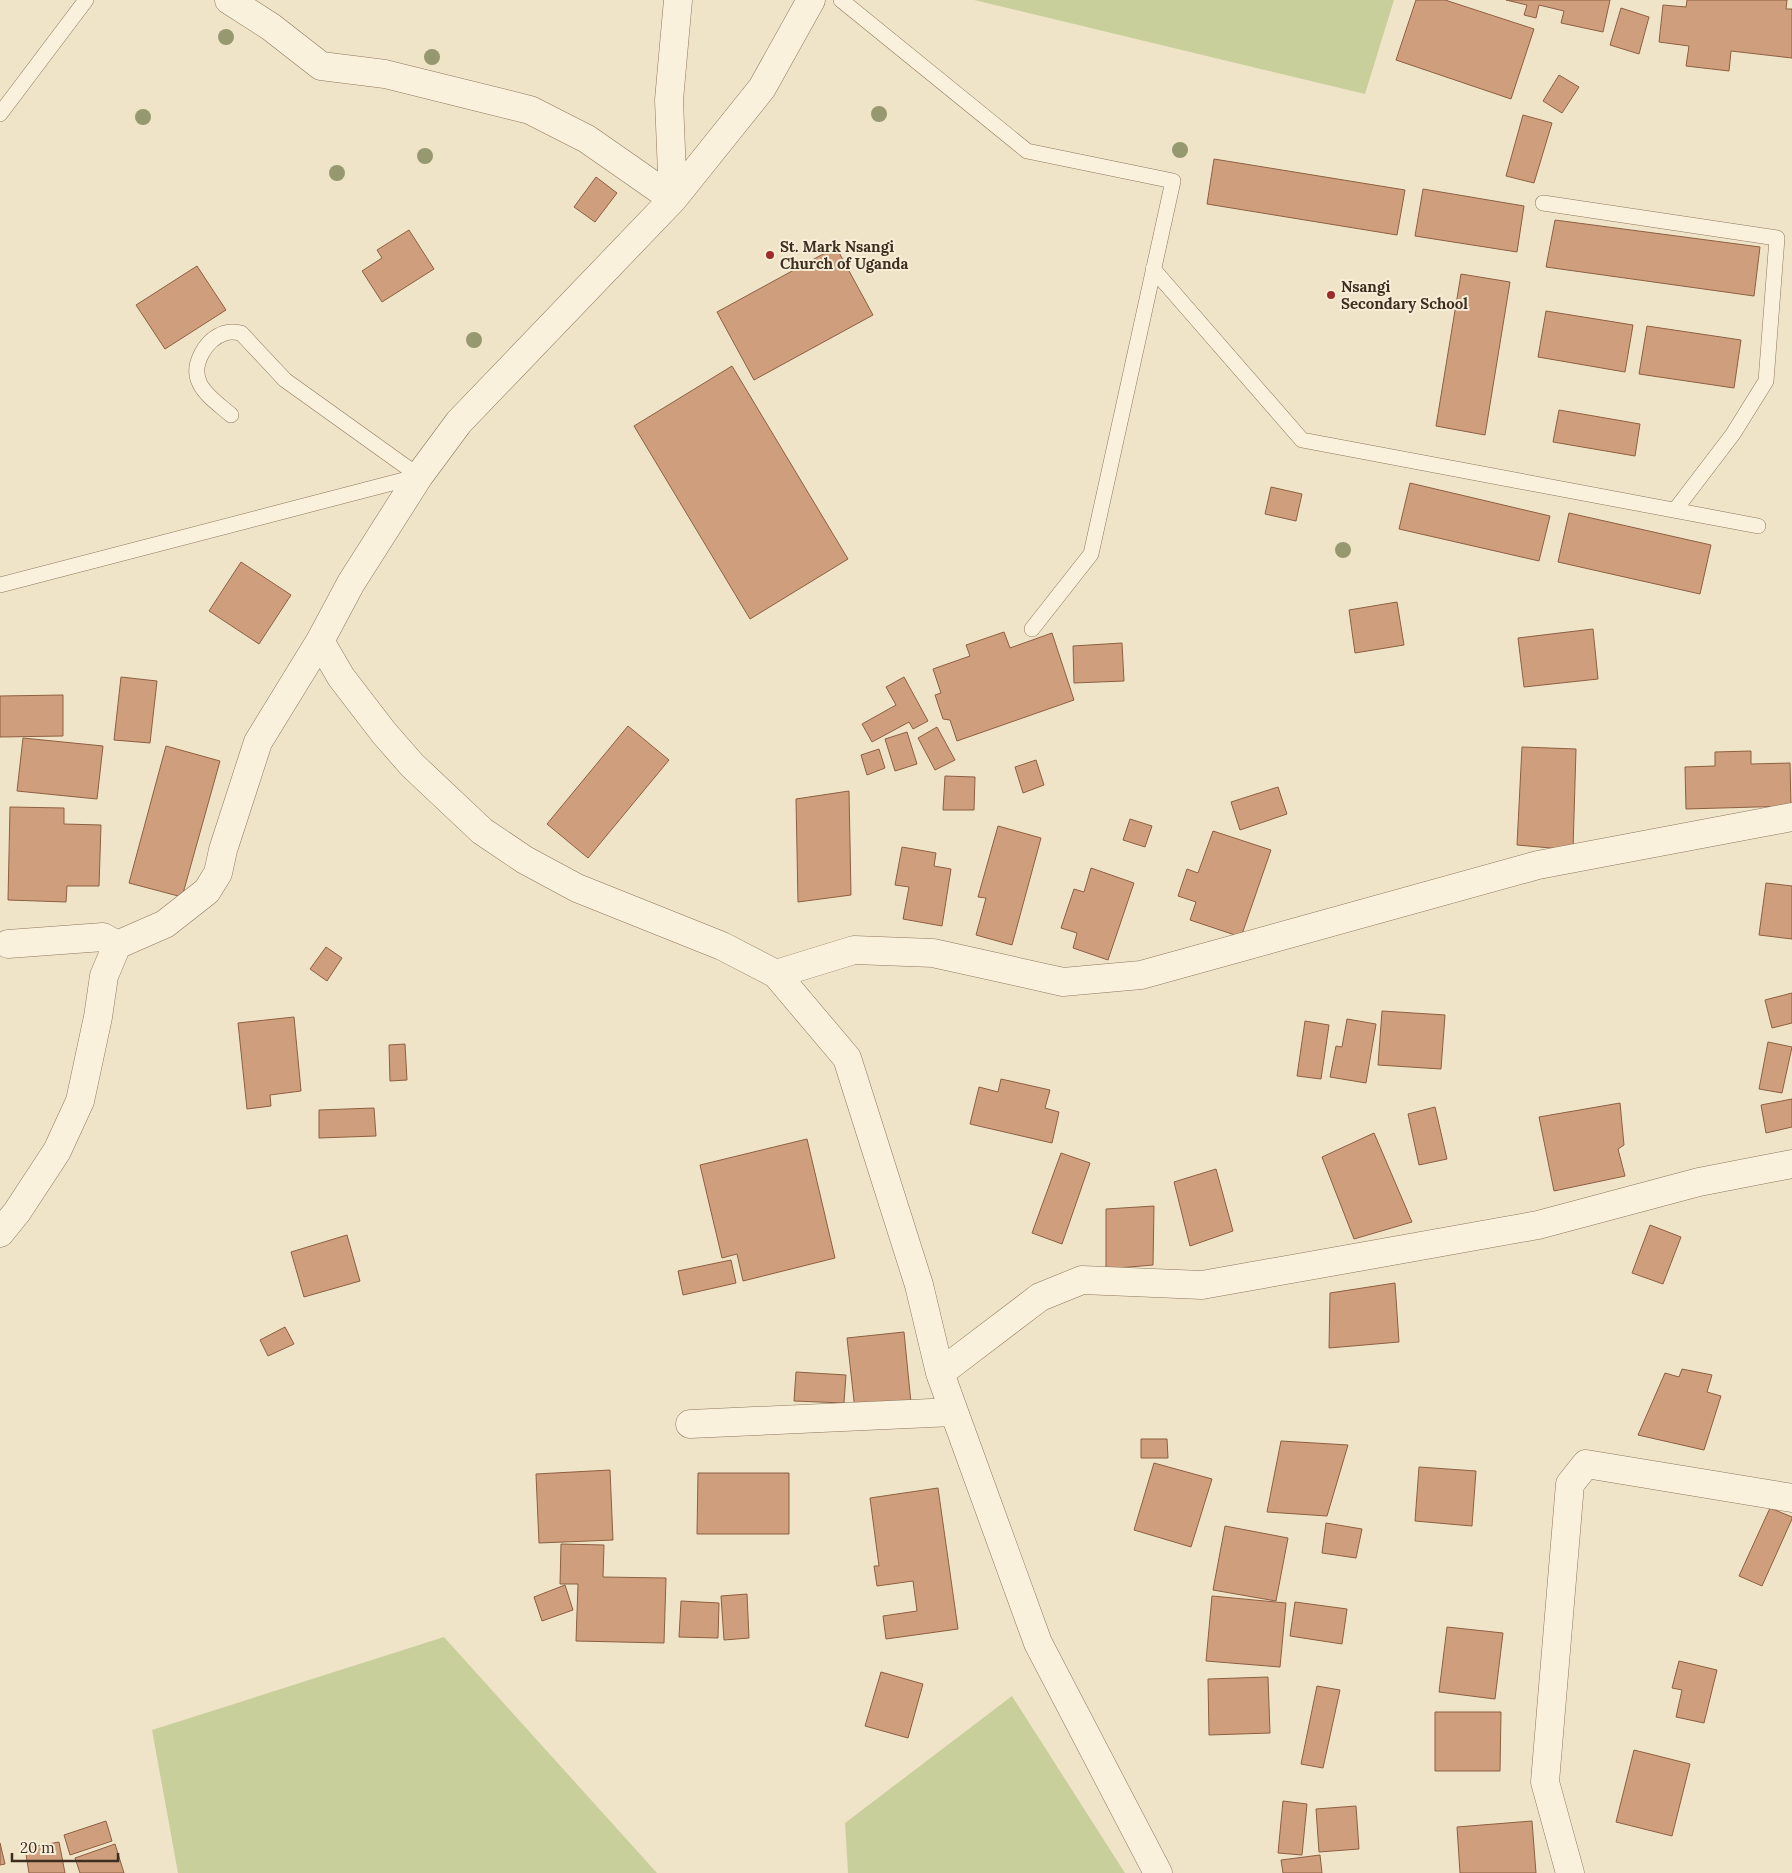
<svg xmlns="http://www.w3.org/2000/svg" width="1792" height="1873" font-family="Lora,serif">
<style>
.green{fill:#c9cf9b}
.building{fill:#cf9f7d;stroke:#8d5f41}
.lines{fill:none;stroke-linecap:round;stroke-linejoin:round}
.lane-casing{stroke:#8d765c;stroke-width:16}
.street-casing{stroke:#8d765c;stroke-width:29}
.lane{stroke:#faf1dc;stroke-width:15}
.street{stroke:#faf1dc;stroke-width:28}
.tree{fill:#96986f}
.poi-dot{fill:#9e2a2b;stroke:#f7eed8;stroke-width:2}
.labels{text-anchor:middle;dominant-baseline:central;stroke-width:4;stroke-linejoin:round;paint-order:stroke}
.poi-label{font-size:15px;font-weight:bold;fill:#3d2e20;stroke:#f7eed8;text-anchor:start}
</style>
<rect width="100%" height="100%" fill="#f0e4c8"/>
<path class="green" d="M974,0H1394L1365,94Z
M444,1637L657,1873H178L152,1730Z
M1012,1696L1125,1873H848L845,1823Z"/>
<path class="building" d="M1416,0H1445L1534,29L1511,99L1396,60Z
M1506,0H1610L1603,32L1561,23L1564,11L1539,5L1536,18L1524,15L1527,5Z
M1687,0H1787L1786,9H1792V58L1731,51L1729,71L1686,66L1689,46L1659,42L1663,5L1686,7Z
M1621,8L1649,17L1639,54L1610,45Z
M1559,75L1579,87L1562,113L1543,101Z
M1523,115L1552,123L1534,183L1506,176Z
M1214,159L1405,190L1397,235L1207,204Z
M596,177L617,193L595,222L574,207Z
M1423,189L1524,206L1517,252L1415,236Z
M1555,220L1760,247L1754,296L1546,267Z
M409,230L434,269L382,302L362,271L382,258L377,250Z
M836,247L873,315L754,380L717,312Z
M197,266L226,310L165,349L136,305Z
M1461,274L1510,282L1485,435L1436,426Z
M1546,311L1633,325L1625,372L1538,357Z
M1647,326L1741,340L1734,388L1639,374Z
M732,366L848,559L750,619L634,426Z
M1559,410L1640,424L1635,456L1553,442Z
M1410,483L1550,516L1539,561L1399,529Z
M1271,487L1302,494L1296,521L1265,514Z
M1569,513L1711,545L1700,594L1558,562Z
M241,562L291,595L259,644L209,611Z
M1397,602L1404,645L1355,653L1349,610Z
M1593,629L1598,679L1524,687L1518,638Z
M1004,632L1010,648L1052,633L1074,700L957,741L950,720L943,719L935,695L941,693L933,669L970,656L966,645Z
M1122,643L1124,681L1074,683L1073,646Z
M121,677L157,681L150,743L114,740Z
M904,677L928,721L913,729L909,722L872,742L862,724L896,705L886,687Z
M63,695V736L0,737V696Z
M628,726L669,760L588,858L547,824Z
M937,727L955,760L935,770L918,738Z
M907,732L917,764L895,771L885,739Z
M23,738L103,746L97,799L17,791Z
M166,746L220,761L182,897L129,883Z
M1522,747L1576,749L1573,850L1517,845Z
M879,749L885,768L867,775L861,755Z
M1751,751V764L1790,763L1791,806L1686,809L1685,767L1715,766V752Z
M1036,760L1044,785L1023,793L1015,767Z
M945,776L975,777L974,810H943Z
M1278,787L1287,814L1240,830L1231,802Z
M849,791L851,895L798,902L796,799Z
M10,807L64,808V824L101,825L99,886H67L66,902L8,900Z
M1130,819L1152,826L1145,847L1123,840Z
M998,826L1041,838L1012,945L976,935L986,898L978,897Z
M1213,831L1271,850L1241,937L1190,920L1196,902L1178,896L1187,869L1198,873Z
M902,847L936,853L934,866L951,869L942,926L903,919L909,887L895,885Z
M1091,868L1134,883L1108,960L1073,948L1077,933L1061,928L1074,889L1084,892Z
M1766,883L1792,886V939L1759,935Z
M326,947L342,958L327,981L310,969Z
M1792,993V1023L1772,1028L1765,1000Z
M1382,1011L1445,1015L1441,1069L1378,1065Z
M294,1017L301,1091L270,1095L271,1106L247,1109L238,1023Z
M1347,1019L1376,1024L1366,1083L1330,1077L1336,1046L1342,1047Z
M1305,1021L1329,1025L1321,1079L1297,1076Z
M1768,1042L1792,1047L1782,1093L1759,1089Z
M405,1044L407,1080L390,1081L389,1045Z
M1001,1079L1050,1090L1045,1108L1059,1112L1052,1143L970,1124L979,1087L998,1092Z
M1792,1099V1127L1766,1133L1761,1105Z
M1620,1103L1624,1145L1618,1149L1625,1176L1554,1191L1539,1117Z
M1435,1107L1447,1159L1419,1165L1408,1114Z
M374,1108L376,1136L319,1138V1110Z
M1374,1133L1412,1222L1354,1239L1322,1157Z
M807,1139L835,1258L743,1281L737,1254L722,1258L700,1165Z
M1061,1153L1090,1163L1062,1244L1032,1233Z
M1216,1169L1233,1231L1190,1246L1174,1182Z
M1154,1206L1153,1265L1106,1269V1209Z
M1650,1225L1681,1237L1663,1284L1632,1273Z
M347,1235L360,1281L304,1297L291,1252Z
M731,1260L736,1283L683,1295L678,1271Z
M1395,1283L1399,1342L1329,1348L1330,1293Z
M285,1327L294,1344L268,1356L260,1340Z
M904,1332L911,1403L855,1410L847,1338Z
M1682,1369L1712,1375L1707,1392L1721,1396L1704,1450L1638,1435L1665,1373L1679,1377Z
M796,1372L846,1375L844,1403L794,1401Z
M1141,1439H1167L1168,1458H1141Z
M1281,1441L1348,1445L1327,1516L1267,1512Z
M1154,1463L1212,1479L1191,1547L1134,1530Z
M1419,1467L1476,1471L1472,1526L1415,1521Z
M610,1470L613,1540L539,1543L536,1474Z
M698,1473H789V1534H697Z
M938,1488L958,1629L886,1639L883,1616L917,1611L913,1581L877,1586L874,1566H879L870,1498Z
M1770,1508L1792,1517V1519L1762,1586L1739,1576Z
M1326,1523L1362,1529L1356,1558L1322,1553Z
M1225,1526L1288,1538L1276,1601L1213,1590Z
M561,1544L604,1545L603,1577L666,1578L664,1643L576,1641L578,1584H560Z
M565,1585L573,1610L542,1621L534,1597Z
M747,1594L749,1638L724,1640L721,1596Z
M1212,1596L1286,1603L1280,1667L1206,1661Z
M681,1601L719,1603L718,1638L679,1637Z
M1295,1602L1347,1609L1342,1644L1290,1636Z
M1447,1627L1503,1633L1495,1699L1439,1692Z
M1679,1661L1717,1670L1704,1723L1676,1717L1682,1690L1672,1688Z
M881,1672L923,1684L908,1738L865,1726Z
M1268,1677L1270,1733L1209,1735L1208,1679Z
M1317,1686L1340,1690L1323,1768L1301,1764Z
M1435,1712H1501L1500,1771H1435Z
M1634,1750L1690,1764L1672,1836L1616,1822Z
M1283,1801L1307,1804L1302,1855L1278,1853Z
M1356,1806L1359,1849L1319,1852L1316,1809Z
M106,1821L112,1841L70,1855L64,1835Z
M1532,1821L1536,1873H1460L1457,1827Z
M59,1842L65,1873H29L25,1848Z
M0,1843L5,1864L0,1865Z
M115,1844L124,1873H80L75,1858Z
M1320,1855L1322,1873H1283L1281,1860Z"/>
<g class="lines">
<g class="lane-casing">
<path id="lane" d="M841,0L1027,151L1173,181L1091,554L1032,629
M0,114L86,0
M1543,203L1777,238L1766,381L1733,434L1675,510
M1153,269L1302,440L1758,526
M231,415C221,406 206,396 200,384C190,365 206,339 225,333C230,331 236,332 241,333L285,380L419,476
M0,585L419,476"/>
</g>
<g class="street-casing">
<path id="street" d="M229,0L271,27L321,66L385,74L530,110L587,139L673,199
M673,199L669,100L678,0
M320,641L341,677L384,733L412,765L482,831L525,860L577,888L722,946L776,974L847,1058L919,1285L940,1373L1038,1643L1158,1873
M8,944L103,937L117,945
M776,974L854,950L933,953L1063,982L1141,975L1538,865L1792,817
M0,1233L17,1212L57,1151L80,1101L98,1017L104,976L117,945L165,924L207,891L218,873L223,850L258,742L320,641L351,583L419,476L459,422L673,199L762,88L811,0
M940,1373L1040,1297L1082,1280L1202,1285L1538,1225L1699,1182L1792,1164
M690,1424L953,1412
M1570,1873L1545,1782L1570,1484L1586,1464L1792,1498"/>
</g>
<use href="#lane" class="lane"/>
<use href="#street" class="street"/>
</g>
<g class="tree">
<circle cx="226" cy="37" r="8"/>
<circle cx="432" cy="57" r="8"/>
<circle cx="879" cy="114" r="8"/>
<circle cx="143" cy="117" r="8"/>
<circle cx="1180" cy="150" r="8"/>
<circle cx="425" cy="156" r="8"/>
<circle cx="337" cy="173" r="8"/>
<circle cx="474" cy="340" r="8"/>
<circle cx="1343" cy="550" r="8"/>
</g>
<g class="poi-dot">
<circle cx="770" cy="255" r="5"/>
<circle cx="1331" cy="295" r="5"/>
</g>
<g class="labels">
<g class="poi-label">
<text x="780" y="246">St. Mark Nsangi<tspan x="780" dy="17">Church of Uganda</tspan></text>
<text x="1341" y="286">Nsangi<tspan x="1341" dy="17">Secondary School</tspan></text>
</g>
</g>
<path d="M12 1853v8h106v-8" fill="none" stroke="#3d2e20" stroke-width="2.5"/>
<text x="20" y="1853" font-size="15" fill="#3d2e20" stroke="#f7eed8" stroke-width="4" paint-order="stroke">20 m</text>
</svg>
